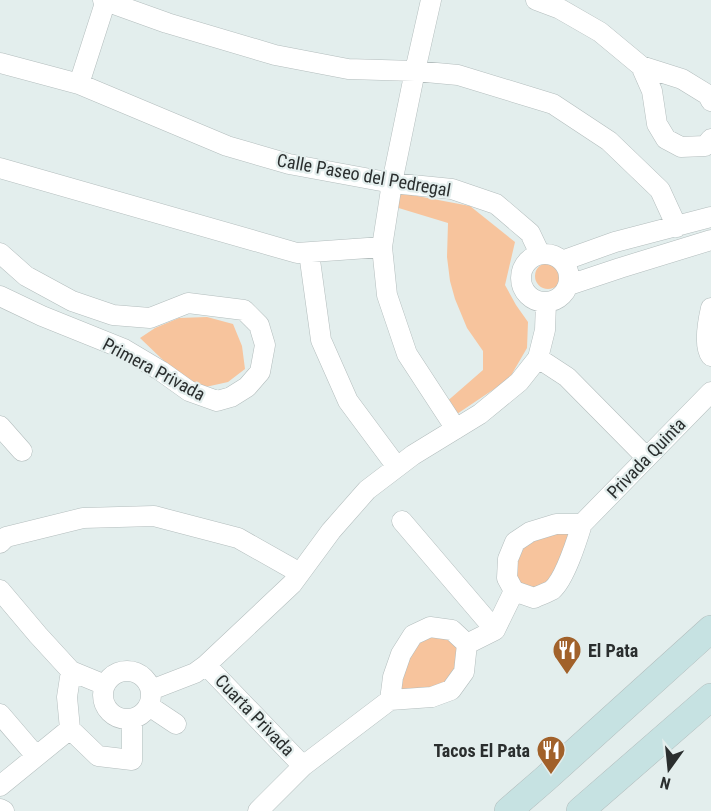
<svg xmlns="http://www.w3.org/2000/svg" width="711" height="811" font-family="'Roboto Condensed',sans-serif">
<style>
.green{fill:#f7c49d}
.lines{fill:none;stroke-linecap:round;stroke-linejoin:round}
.street-casing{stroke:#b3bdbd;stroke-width:21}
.secondary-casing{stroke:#b3bdbd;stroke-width:28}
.street{stroke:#fff;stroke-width:20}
.secondary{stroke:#c6e2e2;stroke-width:27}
.labels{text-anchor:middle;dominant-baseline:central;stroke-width:4.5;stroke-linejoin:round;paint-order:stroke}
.street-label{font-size:18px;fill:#2a2e2e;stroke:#e3eeed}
.poi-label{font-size:18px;font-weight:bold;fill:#2a2e2e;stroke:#e3eeed;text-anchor:start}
</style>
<rect width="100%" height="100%" fill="#e3eeed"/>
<path class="green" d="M396,192L470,206L515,242L505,285L516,305L528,322L527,348L509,379L454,416L444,404L483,370V351L467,328L455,299L450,281L447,257L448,223L392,206Z
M535 276a13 13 0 1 1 26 0a13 13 0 1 1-26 0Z
M207,317L233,324L242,346L245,369L228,382L201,388L164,361L140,338L155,328L179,318Z
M569,531L558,570L546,583L529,589L518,581L513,561L518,546L543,535Z
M432,629L463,647L452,686L392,698L403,656Z"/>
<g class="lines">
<g class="street-casing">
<path id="street" d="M103,0L167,23L275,55L348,69L415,71L458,75L553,104L609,141L660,190L677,227
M431,0L415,71L392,183L382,247L387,295L407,354L456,429
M536,0L560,9L600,32L641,66L682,79L708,95L711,101
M0,63L79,84L227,146L289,164L392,183L452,189L496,204L530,233L540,254
M641,66L652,91L657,124L666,139L681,147L705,146L711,139
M79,84L106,0
M0,168L297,253L382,247
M0,253L26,276L72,301L113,315L150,318L188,303L244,310L259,325L265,345L260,372L247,387L231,397L217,401L189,391L161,371L124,349L42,316L0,296
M309,253L321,340L348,401L397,467
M521 278a24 24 0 1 1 48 0a24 24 0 1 1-48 0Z
M562,261L615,242L711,217
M569,285L620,268L711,240
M711,308C708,321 703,346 711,356
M538,358L567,377L646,457
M0,426L22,451
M402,521L495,630
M582,524H556L530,532L515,542L508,559L507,578L514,591L534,598C540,595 547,593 552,590C565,579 577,540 582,524L711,392
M0,543L6,537L83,518L154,516L238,538L300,573
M0,590L38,635L71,671L105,685
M430,627L452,630L467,644L464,672L451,690L432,697L390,700L393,677L401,654L413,635Z
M467,644L495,630L514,591
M206,665L303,766
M103 695a24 24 0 1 1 48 0a24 24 0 1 1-48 0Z
M71,671L67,697L70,729L98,756L132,760V719
M151,690L195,673L206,665L292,584L331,531L367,490L413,455L480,414L519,382L538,358L545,330L546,303
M149,706L176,724
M0,714L36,756
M0,786L70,729
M0,809L4,811
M258,811L303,766L390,700"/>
</g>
<g class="secondary-casing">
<path id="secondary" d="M508,811L545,779L711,629
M580,811L711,697"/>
</g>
<use href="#street" class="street"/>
<use href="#secondary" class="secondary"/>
</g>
<defs>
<g id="restaurant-pin" transform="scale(1.5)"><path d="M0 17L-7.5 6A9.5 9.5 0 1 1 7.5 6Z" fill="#a1612a" stroke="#e3eeed"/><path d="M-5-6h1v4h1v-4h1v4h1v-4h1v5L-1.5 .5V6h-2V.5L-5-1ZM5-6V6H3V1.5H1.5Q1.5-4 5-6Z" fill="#fff"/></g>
</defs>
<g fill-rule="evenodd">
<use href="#restaurant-pin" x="567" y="650"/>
<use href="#restaurant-pin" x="551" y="750"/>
</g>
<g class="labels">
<g class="street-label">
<text transform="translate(364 175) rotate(10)">Calle Paseo del Pedregal</text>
<text transform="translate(154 369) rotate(28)">Primera Privada</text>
<text transform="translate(646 458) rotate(-46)">Privada Quinta</text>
<text transform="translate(255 715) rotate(46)">Cuarta Privada</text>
</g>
<g class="poi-label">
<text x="588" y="650">El Pata</text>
<text x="530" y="750" text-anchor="end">Tacos El Pata</text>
</g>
</g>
<g transform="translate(669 769) rotate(195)" stroke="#e3eeed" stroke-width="4.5" paint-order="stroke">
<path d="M0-4.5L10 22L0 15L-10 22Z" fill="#2a2e2e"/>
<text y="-9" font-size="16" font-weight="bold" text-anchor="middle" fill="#2a2e2e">N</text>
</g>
</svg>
